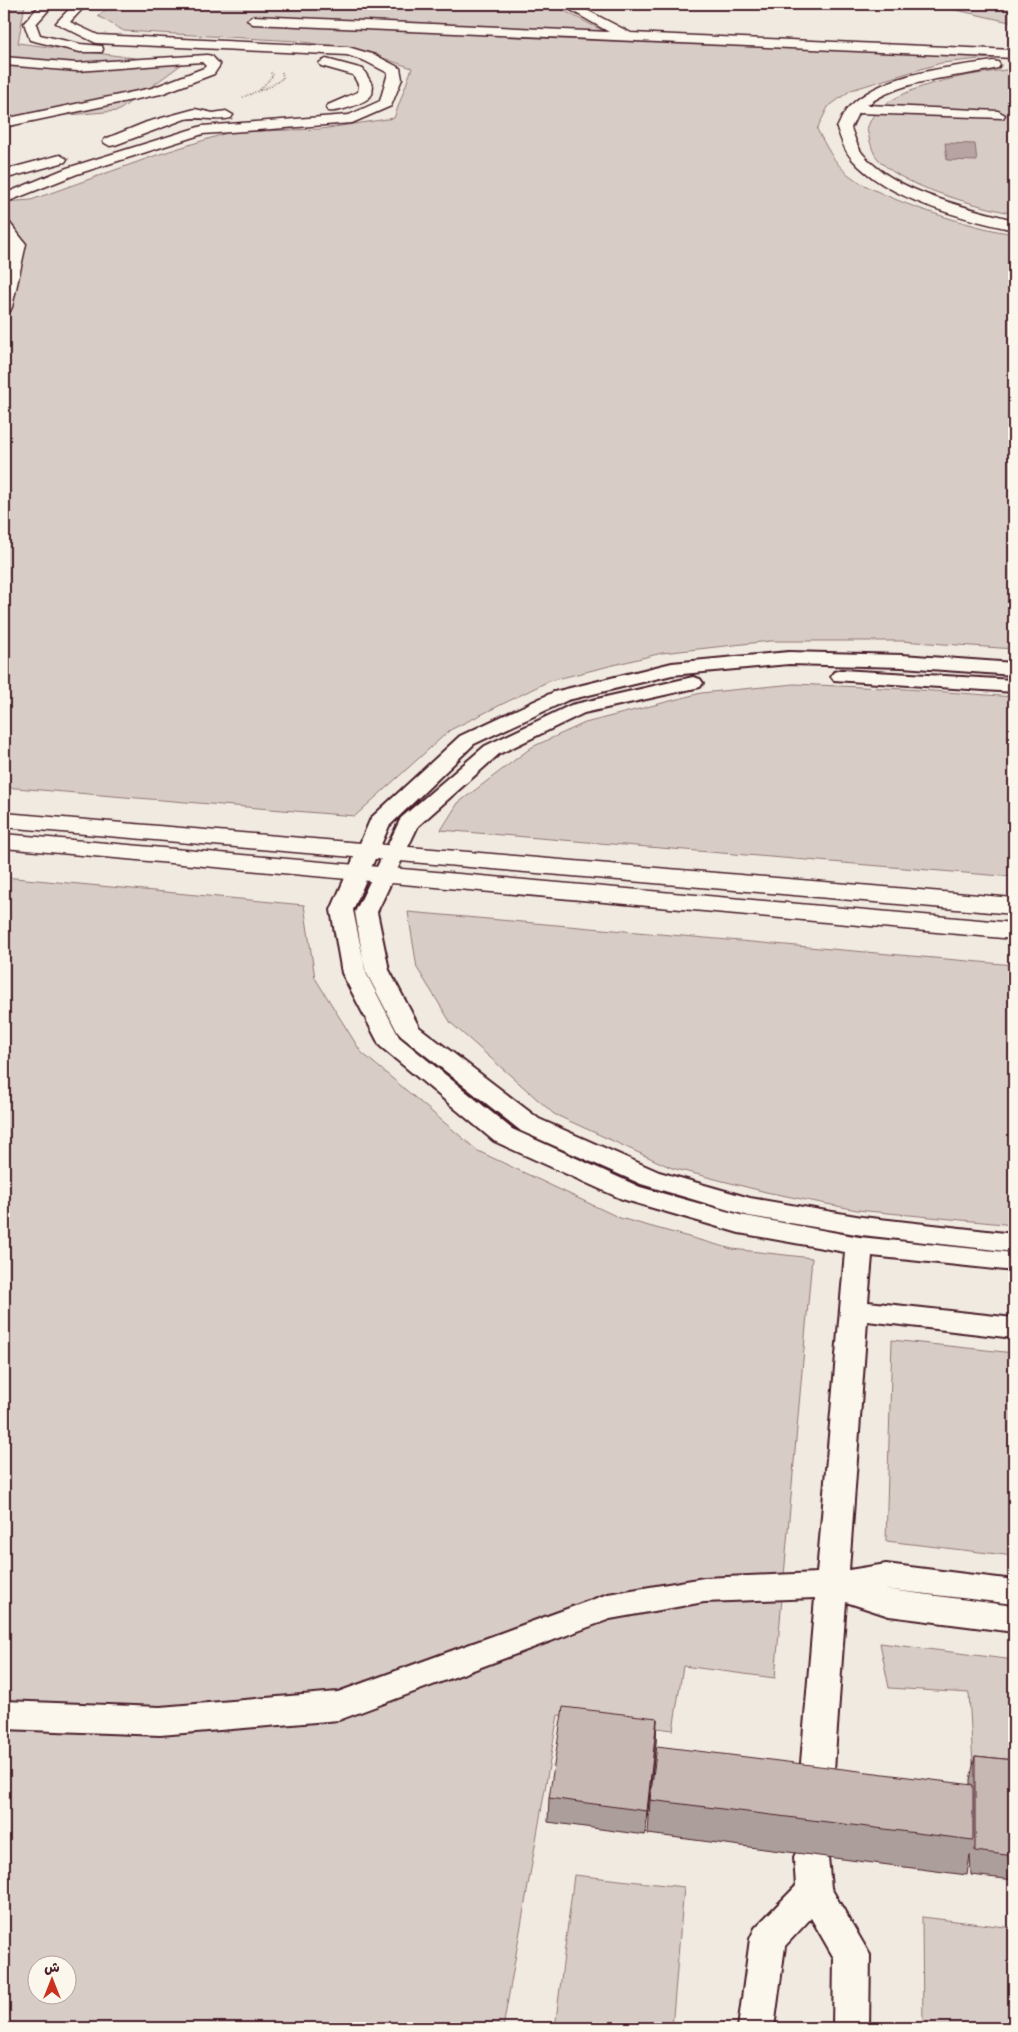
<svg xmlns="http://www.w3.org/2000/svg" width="1018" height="2032" font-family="Delius,'Playpen Sans Arabic',sans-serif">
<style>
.green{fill:#d8ccc6;stroke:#917678;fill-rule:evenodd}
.water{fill:#b8a4a2;stroke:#8c6f72}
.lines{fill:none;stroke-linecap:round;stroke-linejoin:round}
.lane-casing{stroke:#4a1f2b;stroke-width:4}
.street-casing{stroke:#4a1f2b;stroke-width:3}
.path{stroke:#4a1f2b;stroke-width:2;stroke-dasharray:0.5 2;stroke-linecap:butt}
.lane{fill:#fbf7ec;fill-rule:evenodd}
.street{fill:#fbf7ec;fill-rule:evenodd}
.wall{fill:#ac9e9a;stroke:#4a1f2b}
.shaded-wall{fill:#8c817d;stroke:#4a1f2b}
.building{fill:#c8b8b3;stroke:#4a1f2b}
</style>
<rect width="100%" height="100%" fill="#f0eae0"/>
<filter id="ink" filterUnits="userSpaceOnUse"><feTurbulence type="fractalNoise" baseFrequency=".02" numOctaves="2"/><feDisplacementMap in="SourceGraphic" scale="10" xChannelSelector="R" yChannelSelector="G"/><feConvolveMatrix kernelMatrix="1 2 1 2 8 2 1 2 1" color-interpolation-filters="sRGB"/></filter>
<g filter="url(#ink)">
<path class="green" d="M4,4H25L18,43L182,64L118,111L4,120Z
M113,4H551L619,39L1010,56L941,63L851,90L828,107L817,129C826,146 834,163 849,175C879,199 976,229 1014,234V649L902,641H770L662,653L549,681L450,730L355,816L4,787V202L31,200L157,155L230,132L321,129L394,118L412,68L359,50L296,41L124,31L98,16Z
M930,4H1014V23Z
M1014,69V214C979,206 895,186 875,155C871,148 869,137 867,129C869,124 872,116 876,112C908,82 972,74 1014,69Z
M794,684L906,689L1014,697V877L441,830L458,803L532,747L585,723L701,693Z
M4,877L304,905L315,978L361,1052L478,1151L620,1218L732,1249L812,1258L775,1678L683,1666L673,1730L558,1715L503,2028H4ZM38,1964H68V1994H38Z
M408,912L1014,965V1225L857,1210L766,1192L672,1168L554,1114L451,1023L417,968Z
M892,1340L1014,1353V1556L886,1541Z
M880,1643L1014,1660V1768L973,1765L969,1693L889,1688Z
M574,1875L684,1887L672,2028H555Z
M922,1917L1014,1928V2028H923Z"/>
<path class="water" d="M945,143L975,144L977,161L947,160Z"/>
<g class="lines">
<g class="lane-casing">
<path id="lane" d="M789,652L902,655L1014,663V675L902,667L789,664L672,675L568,700L474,744L389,826L353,910L366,973L399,1037L512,1129L640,1187L740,1215L859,1237L1014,1253V1271L872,1256L868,1302L1014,1318V1338L867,1321L849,1570L886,1564L1014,1580V1604L883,1589L1014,1606V1632L889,1616L846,1602L832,1798L827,1808L815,1813L803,1808L798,1798L815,1598L704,1602L610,1619L339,1720L160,1735L4,1729V1701L160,1707L338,1692L608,1594L704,1578L817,1573L845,1252L739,1233L622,1199L494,1141L380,1046L342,973L331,910L371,818L460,736L554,692L672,663Z
M841,670L1014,680V692L834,680L831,676L834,672Z
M693,677L700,679L703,683L700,687L584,713L499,754L418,826L377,912L389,970L419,1027L539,1119L659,1172L750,1198L862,1217L1014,1234V1252L862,1235L749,1216L641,1184L521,1131L401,1036L397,1031L365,970L355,912L401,818L485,746L571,705Z
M811,1842L823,1846L828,1857L831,1888L870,1955L869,2028H833L834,1958L811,1918L785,1946L774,2028H738L750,1939L755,1928L796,1886L794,1857L799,1846Z"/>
</g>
<g class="street-casing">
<path id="street" d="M41,4H54L36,24L40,35L80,44L102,46L103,49L102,52H80L30,40L24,23Z
M74,4H87L70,22L98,35L348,47L375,55L400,68L402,79L391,106L352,123L203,134L77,174L4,203V194L67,168L202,126L349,115L380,101L388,73L365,61L347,55L96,43L56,23Z
M560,4H575L631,33L1014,50V58L253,24L247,20L253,16L609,32Z
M207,55L212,56L220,65L214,74L161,94L4,127V119L152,88L204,68L206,66L202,62L77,71L4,65V57L77,63Z
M326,59L363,69L373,86C372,89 373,92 372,94C368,103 336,113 328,111L326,108L328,105L358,92L359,86L353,75L321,66L319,63Z
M993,61L998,62L1000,65L998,68C953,79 906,77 867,105L998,111L1005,115L1003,118L858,113L851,128C854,136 857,146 862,153C893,192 968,208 1014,220V230C964,219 886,199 852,159C844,150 841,139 837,128C841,120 844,111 851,105C887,72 947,68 993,61Z
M195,109L213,113L226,111L233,115L231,118C215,122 201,116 185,119L115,145L110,146L103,142L105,139L147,122Z
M60,155L67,159L65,162L4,179V170Z
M4,220L9,222L26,244L12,307L10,311L4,312V272L10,244L4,235Z
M4,813L1014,898V914L4,827Z
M4,834L1014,923V939L4,848Z"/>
</g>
<path class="path" d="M260,90L273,75L270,72
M243,97L271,86L283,78L282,72"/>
<use href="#lane" class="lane"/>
<use href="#street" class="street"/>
</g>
<path class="wall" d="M657,1718L656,1742L645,1835L548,1822L549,1798Z
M975,1756L1014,1760V1880L971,1875L970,1855L967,1875L648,1834L650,1800L970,1785V1780Z"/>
<path class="shaded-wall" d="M657,1718L656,1742L645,1835L647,1811Z"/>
<path class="building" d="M563,1707L657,1718L647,1811L549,1798Z
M657,1746L973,1785V1840L650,1800Z
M975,1756L1014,1760V1856L975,1851Z"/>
</g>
<rect width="1018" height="2032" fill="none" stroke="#fbf7ec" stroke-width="20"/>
<rect x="10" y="10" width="998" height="2012" fill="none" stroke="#4a1f2b" stroke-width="2" filter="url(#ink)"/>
<g transform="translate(52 1980)"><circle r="24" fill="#fbf7ec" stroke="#b4a19f"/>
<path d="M0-4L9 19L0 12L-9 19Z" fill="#c8321e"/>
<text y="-8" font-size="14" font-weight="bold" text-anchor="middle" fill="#4a1f2b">ش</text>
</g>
</svg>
